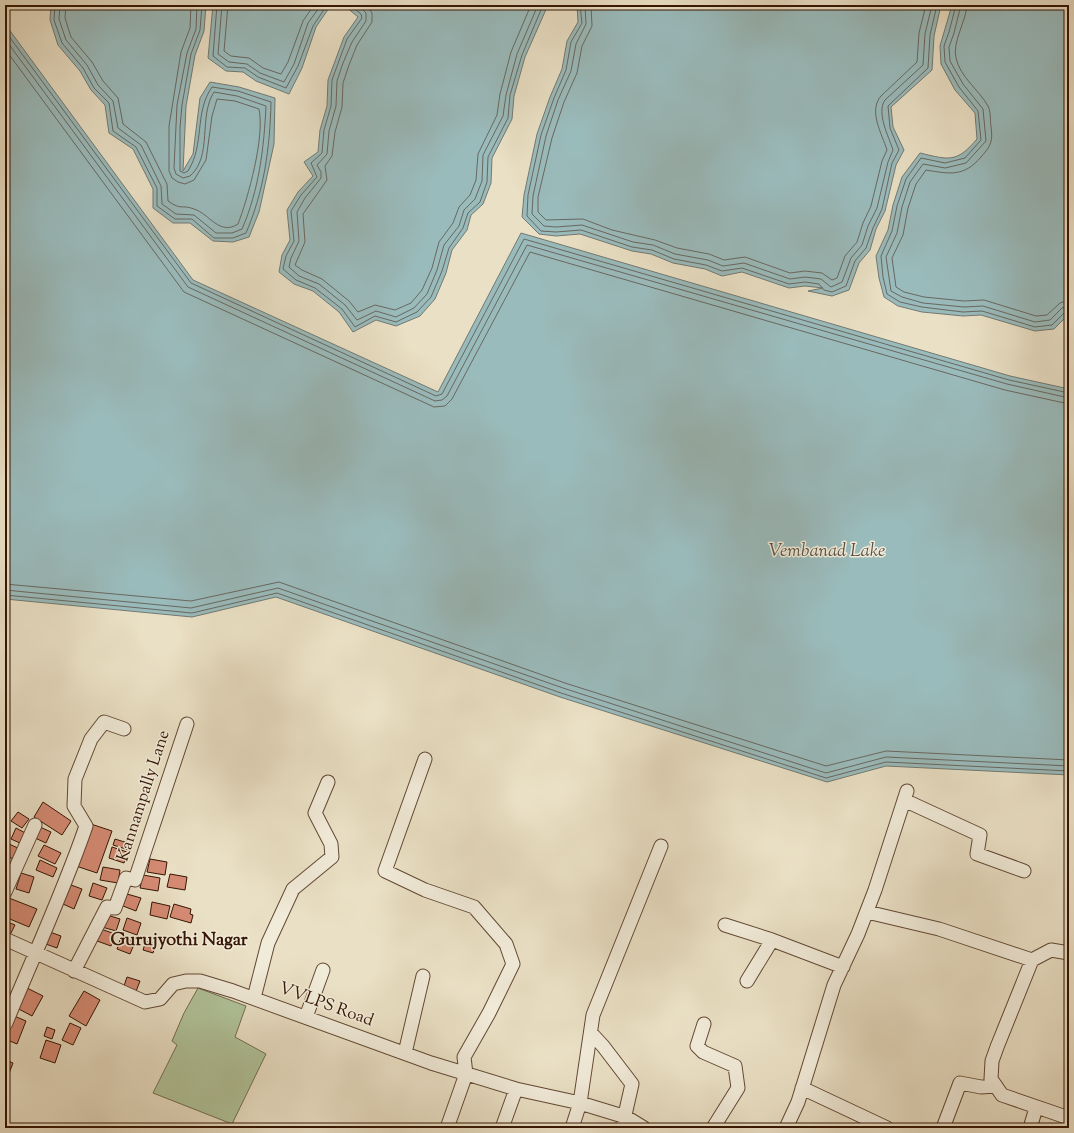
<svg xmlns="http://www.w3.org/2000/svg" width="1074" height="1133" font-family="'Sorts Mill Goudy',serif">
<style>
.green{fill:#b1c39a;stroke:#736c4e}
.water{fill:#9abbbc;stroke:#727972}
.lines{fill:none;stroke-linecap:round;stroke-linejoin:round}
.shore{stroke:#686860;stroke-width:1}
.building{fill:#d68b74;stroke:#351503}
.minor-casing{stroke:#624834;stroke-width:15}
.minor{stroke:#f1ebd9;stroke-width:13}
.labels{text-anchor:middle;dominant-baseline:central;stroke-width:3;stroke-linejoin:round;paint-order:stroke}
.street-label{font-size:17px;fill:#351503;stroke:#f1ebd9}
.water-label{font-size:18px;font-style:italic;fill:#584f44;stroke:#f1ebd9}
.neighbourhood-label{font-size:18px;font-weight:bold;fill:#351503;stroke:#f1ebd9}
</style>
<rect width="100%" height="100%" fill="#eae0c5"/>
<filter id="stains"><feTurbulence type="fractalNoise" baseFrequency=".005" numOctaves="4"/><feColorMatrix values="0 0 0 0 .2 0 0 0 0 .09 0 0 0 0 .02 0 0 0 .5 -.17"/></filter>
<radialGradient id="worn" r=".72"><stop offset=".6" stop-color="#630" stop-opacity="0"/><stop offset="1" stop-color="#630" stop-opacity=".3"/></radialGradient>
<path class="green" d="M198,988L246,1006L235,1037L266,1054L232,1124L153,1093L177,1045L172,1041L184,1013Z"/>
<path class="water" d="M51,5H206L204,31L195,55L186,106L183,171L193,154L200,98L210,82L239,87L275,98L274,144L259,212L249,237L233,242L213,241L190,223H173L153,208V189L133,149L109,133L105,105L91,90L80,71L58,45L50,20Z
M213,5H331L316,27L302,68L289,94L256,81L243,72L226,71L208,58Z
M346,5H548L525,57L514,96L512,119L492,158L491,183L483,204L471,215L467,230L452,250L446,273L435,299L420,316L396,326L376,320L353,332L339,312L313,291L294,284L279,272L282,255L290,240L287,210L298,192L313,176L304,162L318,152L320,130L327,106L328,80L344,37L358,17L345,6Z
M577,5H941L934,36L932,70L891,107L893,127L904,150L896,165L885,211L876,229L870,250L859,263L849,290L832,296L808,291L823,288L805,286L789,288L742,272L722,276L705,269L673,263L651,254L632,251L580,234L556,236L539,234L522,217L524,195L537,134L550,97L562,69L567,41L578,22Z
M952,5H1069V314L1054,329L1035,331L981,315L963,316L922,312L898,306L884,297L879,278L876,256L888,230L893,205L902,177L920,153C949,160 957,163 977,139L975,113L955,90L941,64L940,46Z
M5,24L193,280L438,392L521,233L1010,376L1069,389V775L886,766L827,782L560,697L276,597L192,617L5,599Z"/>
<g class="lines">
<path class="shore" d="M55,5L54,20L62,43L83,68L94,88L109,103L113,131L136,147L157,188V206L175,219H192L214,238H233L246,233C264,191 270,148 271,102L238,91L212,87C194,113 205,144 188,171L184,173L180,171V127L182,105L191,54L200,30L202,5
M60,5L59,19L66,40L87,65L98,85L113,101L118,128L141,145L161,186L162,204L176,214L194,215L216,233H232L242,229C259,190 264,148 266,106L237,96L214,92C198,117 213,156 190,176L183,178L176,174L174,168L177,105L187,53L196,29L197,5
M66,5L65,18L71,37L92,62L103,81L118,98L123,124L146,142L167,184L168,201C182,211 181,204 194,209C210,214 219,236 238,224C248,198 265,137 259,109L235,101L217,99L212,116L206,160L194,180L185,184L178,182L172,178L169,171V126L181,52L190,28L191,5
M217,5L213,56L227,67L245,68L258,77L286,88L298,66L313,26L327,5
M222,5L218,54L229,62L247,64L260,73L284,82L294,64L308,23L321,5
M228,5L224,51L231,56L249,58L263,68L281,74L288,62L303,21L314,5
M350,5L361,14L362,18L347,39L332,80L331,106L324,130L322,153L311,163L317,177L301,195L291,211L294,241L286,256L283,269L296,280L315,288L342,309L355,327L375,316L396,322L417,312L431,297L442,271L449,248L463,228L468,213L480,202L487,182L488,157L508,118L510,95L522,55L543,5
M358,5L366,13V21L352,42L343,63L337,81L336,106L329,131L327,154L317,165L321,172V178L305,198L297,212L299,241L291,258L289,267L299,276L319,284L345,305L357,320L376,311L396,317L414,308L427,294L437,270L444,245L459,226L464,210L475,199L482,181L483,155L503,116L506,95L517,54L538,5
M367,5L372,13V22L357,45L349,65L343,83L342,107L335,132L332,156L325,166L327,180L303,214L305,242L295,265L302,270L322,279L349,301L358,312L375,305L395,310L411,303L422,290L432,268L439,242L453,223L459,207L470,195L476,180L478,154L497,115L500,94L511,52L531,5
M580,5L582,23L571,42L566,70L554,98L541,135L528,195L527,216L541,231L556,232L581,230L632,247L652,250L674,259L706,265L722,271L742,268L789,284L805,282L819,284L824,290L832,292L846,286L855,261L866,248L873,228L882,209L892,163L899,150L890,128L888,106L928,68L930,35L937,5
M585,5L586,24L576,44L571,71L558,100L546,136L533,196L532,214L544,226L556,227L582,225L633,242L653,245L675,254L708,260L723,266L744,263L790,279L805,277L821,279L831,287L842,282L851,258L862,245L868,226L877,208L888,162L893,150C889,137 876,113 885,100L923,65L925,34L932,5
M591,5L592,26L582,46L577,73L564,102L552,138L538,197V212L546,220L583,219L612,230L655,240L677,248L709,254L724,260L745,257L790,273L805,271L822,273L832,280L837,278L845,256L857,242L863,223L871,206L882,161L887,150C882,134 868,111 881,96L917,62L919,33L926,5
M956,5L949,32L944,46L945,62L959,87L978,111L981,140L965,158L945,163L921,158L906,179L897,206L892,231L881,256L883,277L887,294L900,302L922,307L963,312L982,311L1035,327L1052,325L1065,312L1069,311
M961,5L954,33L949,47L950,61L963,84L983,109L986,141L966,163L945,168L923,164L910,182L902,207L897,233L886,257L891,291L902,297L923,303L964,307L983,306L1035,322L1050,320L1062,308L1069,306
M967,5C966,22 952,42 956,58C960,77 979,90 988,106C991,112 990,120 991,127C993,141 991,146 981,157C964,177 950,174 926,170L916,184L908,208L903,235L892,258L896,287L904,292L924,297L964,301L984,300L1036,316L1047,315L1060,303L1069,300
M5,31L191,283L436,396L442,394L524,239L1009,380L1069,393
M5,39L188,287L435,401L442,400L447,396L527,245L1007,384L1069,398
M5,49L184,292L434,407L445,406L452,399L530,252L1005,390L1069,404
M5,584L191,601L279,582L565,683L826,766L886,751L1069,760
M5,590L191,608L278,588L563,688L826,773L886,757L1069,766
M5,595L192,613L277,593L561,693L826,778L886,762L1069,771"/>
</g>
<path class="building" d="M43,802L71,821L62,835L34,817Z
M18,812L29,819L22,828L11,821Z
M91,824L112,831L97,873L76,866Z
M40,827L51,832L46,843L35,838Z
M16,828L27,834L22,844L11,839Z
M115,839L131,844L129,850L113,845Z
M9,844L20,849L15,860L5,855Z
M44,845L61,853L55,864L38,856Z
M112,847L127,852L124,863L109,858Z
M150,859L167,862L165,875L147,872Z
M40,860L57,868L53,877L36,870Z
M103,867L120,870L118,883L100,880Z
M21,873L34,877L29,893L16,889Z
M170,874L187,877L185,890L167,887Z
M143,875L160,878L158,891L140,888Z
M93,883L107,888L102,900L89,896Z
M71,885L82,889L74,909L63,904Z
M127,894L141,898L136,911L123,906Z
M9,898L37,909L29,927L5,917V908Z
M152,902L170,906L167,919L150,915Z
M174,904L191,909L190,914L193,915L191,923L170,917Z
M107,915L120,919L116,931L102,927Z
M127,918L141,923L137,935L123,930Z
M5,921L15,925L10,935L5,933Z
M101,929L115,934L111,946L97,941Z
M47,931L61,936L57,948L43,943Z
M121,937L135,942L130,954L117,949Z
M146,941L156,944L153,953L143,950Z
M127,977L140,981L135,994L123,989Z
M25,987L43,996L32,1016L15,1007Z
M84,991L100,1000L86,1026L69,1016Z
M12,1015L26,1021L17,1044L5,1039V1032Z
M70,1023L81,1028L73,1045L62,1040Z
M47,1027L55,1030L52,1039L44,1036Z
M46,1040L61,1045L55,1063L40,1058Z
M5,1060L13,1063L5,1084Z"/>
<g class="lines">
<g class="minor-casing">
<path id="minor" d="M425,759L385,871L425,890L474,907L506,944L513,964L489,1013L464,1057L466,1074L447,1128
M904,800L980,835L977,854L1024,871
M5,892L35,825
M867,912L939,929L1032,960
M725,925L772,940L843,967
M5,939L145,1002L160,999L173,984L186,981H200L233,991L431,1063L516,1089L580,1103L626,1117L644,1128
M1069,953L1051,950L1032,960L997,1047L992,1061L991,1079L1002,1095L1069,1118
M74,971L107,907L115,908L126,878L135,880L187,724
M747,981L772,940
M254,998L268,943L293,889L332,857L331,844L315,813L328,782
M306,1017L323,970
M6,1023C33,957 63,893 86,826L74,806L75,779L91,739L104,722L124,729
M704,1024L697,1046L703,1052L735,1066L738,1088L713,1128
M591,1033L603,1046L632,1084L622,1128
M405,1053L423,976
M802,1088L887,1128
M502,1128L516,1089
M572,1128L580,1103L593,1015L661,846
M786,1128L798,1102L834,985L858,934L875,890L907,791
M943,1128L960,1083L981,1087L996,1086
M1030,1128L1036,1108"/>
</g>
<use href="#minor" class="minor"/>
</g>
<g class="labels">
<g class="street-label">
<text transform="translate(144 796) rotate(-72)">Kannampally Lane</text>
<text transform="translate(326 1005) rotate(20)">VVLPS Road</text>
</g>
<g class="water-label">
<text x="827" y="552">Vembanad Lake</text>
</g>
<g class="neighbourhood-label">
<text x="179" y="941">Gurujyothi Nagar</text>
</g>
</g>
<rect width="1074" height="1133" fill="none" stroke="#eae0c5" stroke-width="20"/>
<rect x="6" y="6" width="1062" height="1121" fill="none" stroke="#351503" stroke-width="2"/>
<rect x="10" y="10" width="1054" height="1113" fill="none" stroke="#351503"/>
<rect width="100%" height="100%" filter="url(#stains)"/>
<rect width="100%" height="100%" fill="url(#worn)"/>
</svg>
